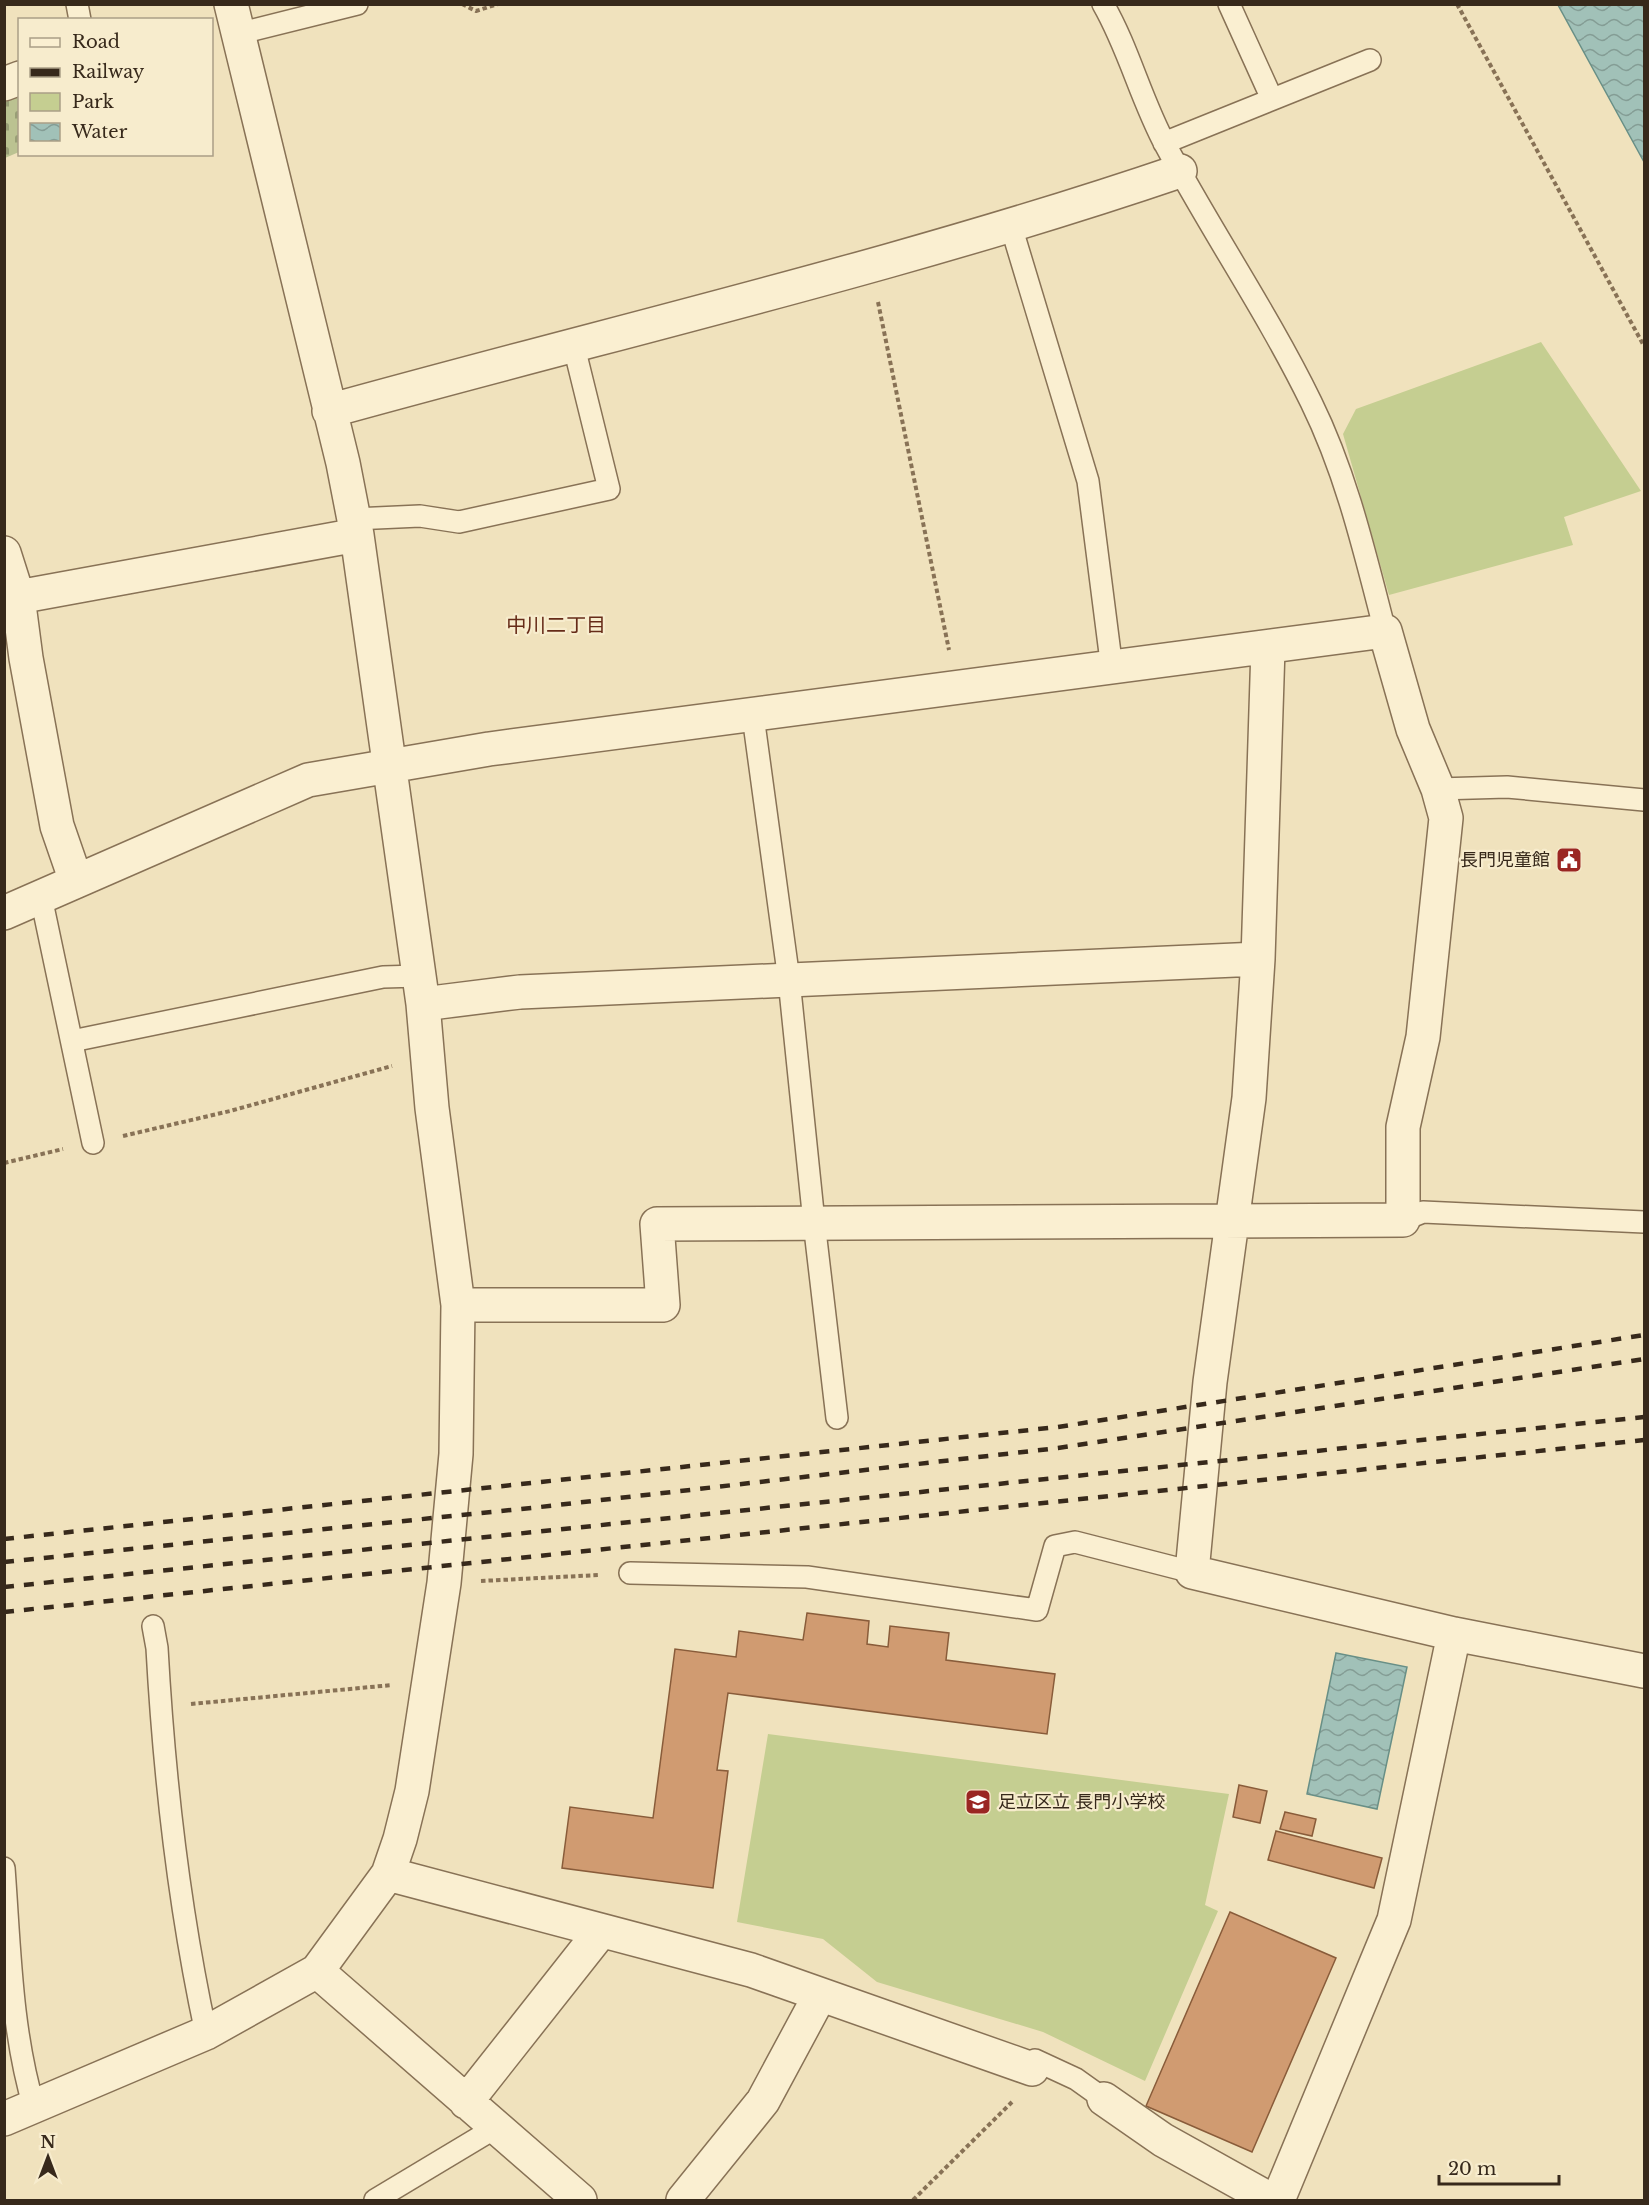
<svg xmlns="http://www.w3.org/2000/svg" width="1649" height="2205" font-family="'Libre Baskerville','Noto Sans JP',serif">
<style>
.cemetery{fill:url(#cemetery-stones)}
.park{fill:#c5ce91}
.water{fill:url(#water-waves);stroke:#688f86;stroke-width:1.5}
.building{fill:#d09b71;stroke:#895c3a;stroke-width:1.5}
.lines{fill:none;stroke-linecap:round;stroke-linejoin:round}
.service-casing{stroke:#887256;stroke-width:24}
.minor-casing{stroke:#887256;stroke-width:36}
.path{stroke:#887256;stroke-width:4;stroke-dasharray:4.5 3;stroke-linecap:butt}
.service{stroke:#faefd1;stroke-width:21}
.minor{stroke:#faefd1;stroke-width:33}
.rail{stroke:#37291b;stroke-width:4.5;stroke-dasharray:10 10;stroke-linecap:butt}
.labels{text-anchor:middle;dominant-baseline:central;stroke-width:4.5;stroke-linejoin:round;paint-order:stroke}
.poi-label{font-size:18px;fill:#37291b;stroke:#f7eccd;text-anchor:end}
.neighbourhood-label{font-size:20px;fill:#662b18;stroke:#f7eccd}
</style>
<defs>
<pattern id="cemetery-stones" width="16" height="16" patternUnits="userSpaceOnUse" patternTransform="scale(1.5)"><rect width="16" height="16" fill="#bbc291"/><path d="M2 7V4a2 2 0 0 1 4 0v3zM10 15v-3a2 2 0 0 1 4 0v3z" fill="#999e76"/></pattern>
<pattern id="water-waves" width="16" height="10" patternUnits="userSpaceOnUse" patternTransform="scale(1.5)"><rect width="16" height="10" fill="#a1c1b8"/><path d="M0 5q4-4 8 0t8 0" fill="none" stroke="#849d95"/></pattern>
</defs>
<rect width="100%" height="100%" fill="#f0e2bd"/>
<path class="cemetery" d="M19,96V152L5,158V102Z"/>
<path class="park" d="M1541,342L1641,491L1564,517L1573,545L1389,595L1343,434L1356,409Z
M768,1734L1229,1794L1205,1905L1218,1911L1145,2081L1043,2032L877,1982L823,1939L737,1922Z"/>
<path class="water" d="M1558,5H1644V162Z
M1336,1653L1407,1667L1377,1809L1307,1794Z"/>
<path class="building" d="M807,1613L869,1621L867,1644L888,1647L890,1626L949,1633L946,1660L1055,1674L1047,1734L728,1693L717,1770L728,1771L713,1888L562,1868L570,1807L653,1818L675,1649L736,1657L739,1631L803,1640Z
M1239,1785L1267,1791L1260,1823L1233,1817Z
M1285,1812L1316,1819L1312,1836L1280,1829Z
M1276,1831L1382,1858L1374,1888L1268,1860Z
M1230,1912L1336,1958L1252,2152L1146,2106Z"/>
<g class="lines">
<g class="service-casing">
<path id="service" d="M77,4L80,20
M1103,4C1129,49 1141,100 1166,146C1212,232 1268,314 1311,402C1347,475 1365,554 1385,631
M1229,4L1272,99
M237,34L357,4
M1164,143L1370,60
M1011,226L1088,481L1112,669
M354,519L420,516L459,522L609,489L574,347
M753,716L789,980L814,1222L837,1418
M1438,789L1507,787L1644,800
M41,897L93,1143
M72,1041L383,977L419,976
M1403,1220L1423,1212L1644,1222
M630,1573L807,1577L1037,1610L1055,1546L1075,1542L1192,1572
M153,1626L157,1648C164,1775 179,1908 206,2033
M4,1868C10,1947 11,2030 34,2107
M1032,2069L1035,2060L1076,2079L1104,2099
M375,2200L495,2128"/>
</g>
<g class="minor-casing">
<path id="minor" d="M231,4L343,463L357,535L423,1004L432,1108L458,1305L456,1454L444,1583L412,1791L400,1839L388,1874L317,1971L580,2200
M4,84L20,78
M329,411C613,332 901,266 1180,171
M4,553L18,597L26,658L57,826L76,881
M18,597L357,535
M1268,648L1258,959L1249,1098L1210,1382L1192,1572L1454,1634L1644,1671
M4,913L308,780L489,749L1385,631L1413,729L1438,789L1446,818L1423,1037L1403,1127V1220L657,1224L663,1305H458
M423,1004L520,992L1258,959
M388,1874L751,1970L1032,2069
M1104,2099L1163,2140L1271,2200
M466,2102L601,1931
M4,2119L206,2033L317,1971
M683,2200L763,2101L820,1995
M1278,2200L1394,1920L1454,1634"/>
</g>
<path class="path" d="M410,4H415
M462,4L476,11L498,4
M1457,4L1644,346
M878,302L949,650
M123,1136L230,1111L392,1066
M4,1163L63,1149
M481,1581L599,1575
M191,1704L392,1685
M913,2200L1012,2102"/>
<use href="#service" class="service"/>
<use href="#minor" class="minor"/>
<path class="rail" d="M4,1539L1058,1427L1644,1335
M4,1562L540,1507L1058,1448L1644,1359
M4,1587L1644,1417
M4,1612L1644,1440"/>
</g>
<defs>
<g id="civic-square" transform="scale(1.35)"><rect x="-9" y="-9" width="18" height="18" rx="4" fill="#9a2623" stroke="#f7eccd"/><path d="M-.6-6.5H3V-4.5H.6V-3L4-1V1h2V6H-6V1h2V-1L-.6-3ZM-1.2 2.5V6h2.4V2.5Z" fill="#fff"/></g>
<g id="school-square" transform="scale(1.35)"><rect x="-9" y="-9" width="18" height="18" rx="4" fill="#9a2623" stroke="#f7eccd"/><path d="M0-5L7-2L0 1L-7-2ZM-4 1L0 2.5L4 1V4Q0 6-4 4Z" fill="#fff"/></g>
</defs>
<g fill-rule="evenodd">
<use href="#civic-square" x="1569" y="860"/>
<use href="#school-square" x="978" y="1802"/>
</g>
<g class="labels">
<g class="poi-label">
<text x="1550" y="860">長門児童館</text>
<text x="998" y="1802" text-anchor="start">足立区立 長門小学校</text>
</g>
<g class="neighbourhood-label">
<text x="556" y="625">中川二丁目</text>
</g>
</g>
<rect width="1649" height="2205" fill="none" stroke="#37291b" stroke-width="12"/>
<rect x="18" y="18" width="195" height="138" fill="#f7eccd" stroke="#aa9e86" stroke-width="1.5"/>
<rect x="30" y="38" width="30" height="9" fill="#faefd1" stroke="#aa9e86" stroke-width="1.5"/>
<text x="72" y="48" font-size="18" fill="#37291b">Road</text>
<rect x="30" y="68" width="30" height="9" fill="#37291b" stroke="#aa9e86" stroke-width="1.5"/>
<text x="72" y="78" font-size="18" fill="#37291b">Railway</text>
<rect x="30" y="93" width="30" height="18" fill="#c5ce91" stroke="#aa9e86" stroke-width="1.5"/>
<text x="72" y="108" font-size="18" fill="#37291b">Park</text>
<rect x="30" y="123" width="30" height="18" fill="url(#water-waves)" stroke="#aa9e86" stroke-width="1.5"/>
<text x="72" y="138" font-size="18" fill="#37291b">Water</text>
<g transform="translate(48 2157)" stroke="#f7eccd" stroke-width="4.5" paint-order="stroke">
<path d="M0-4.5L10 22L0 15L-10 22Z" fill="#37291b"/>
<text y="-9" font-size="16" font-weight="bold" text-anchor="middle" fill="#37291b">N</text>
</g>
<path d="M1439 2175v9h120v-9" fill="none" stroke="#37291b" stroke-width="3"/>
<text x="1448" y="2175" font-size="18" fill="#37291b" stroke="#f7eccd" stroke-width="4.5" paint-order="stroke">20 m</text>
</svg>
